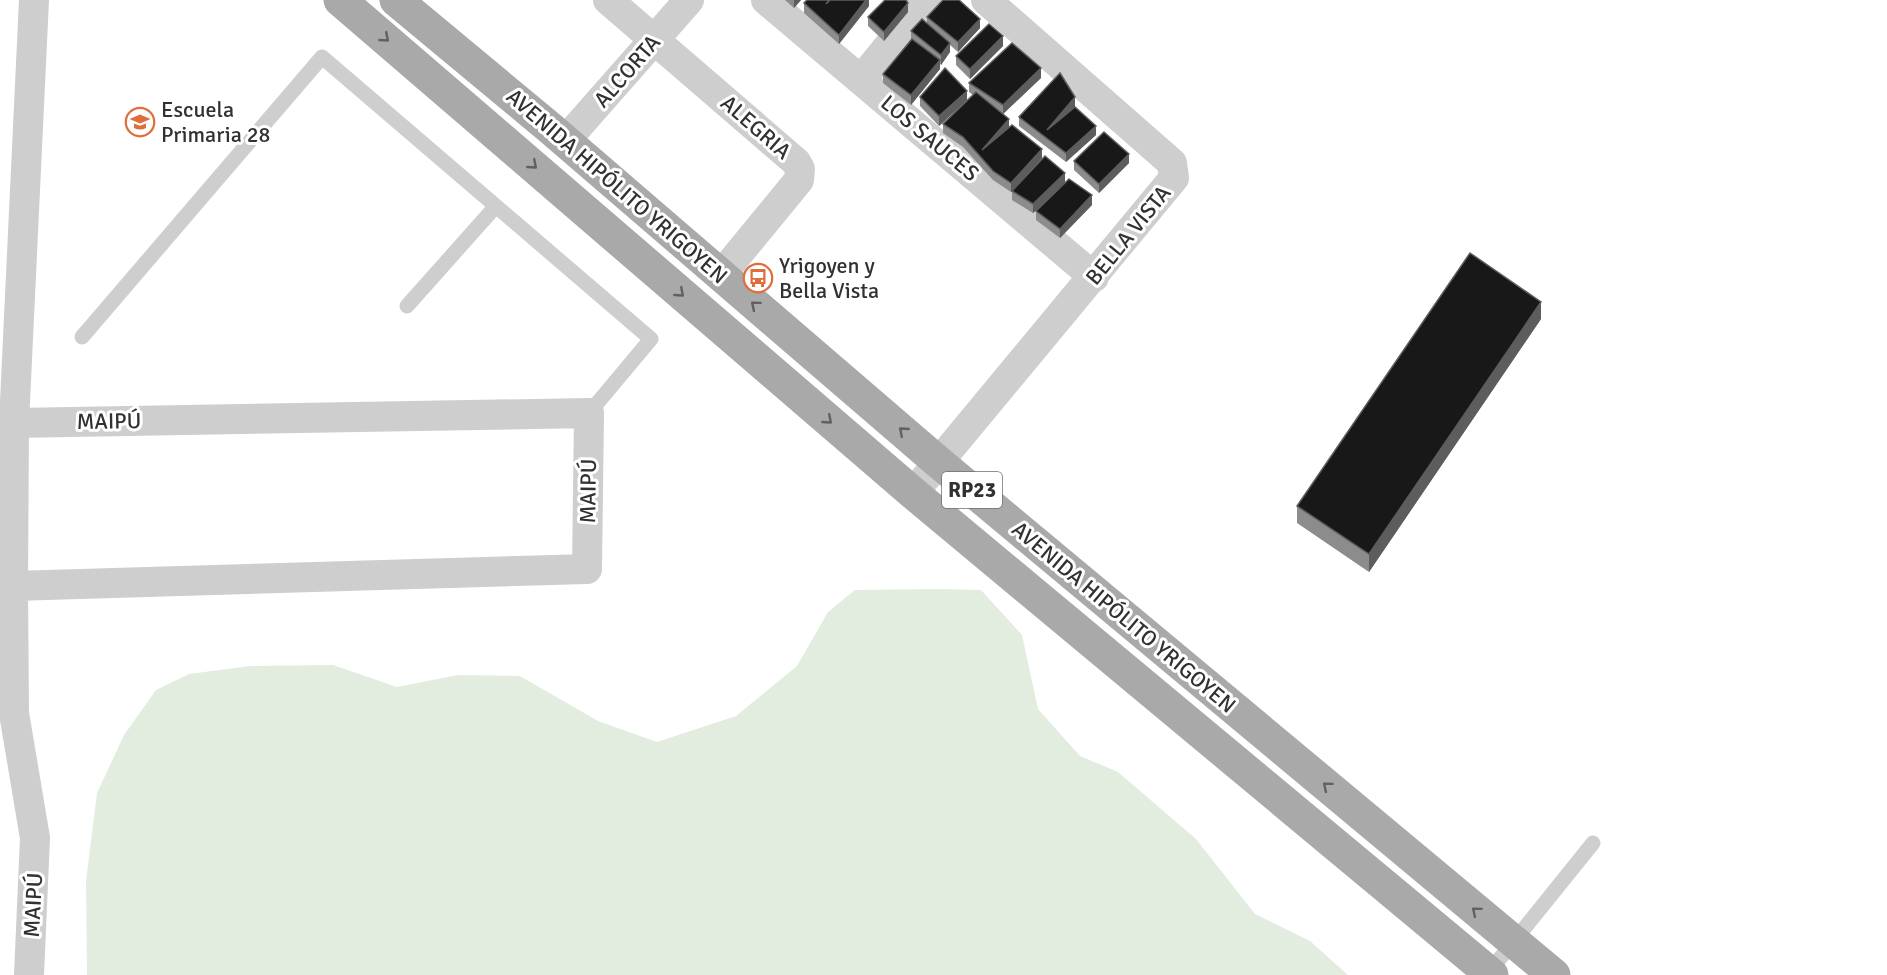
<svg xmlns="http://www.w3.org/2000/svg" width="1887" height="975" font-family="Signika,sans-serif">
<style>
.green{fill:#e2ede0}
.lines{fill:none;stroke-linecap:round;stroke-linejoin:round}
.lane{stroke:#cecece;stroke-width:15}
.street{stroke:#cecece;stroke-width:30}
.primary{stroke:#a9a9a9;stroke-width:33}
.wall{fill:#8c8c8c}
.shaded-wall{fill:#5d5d5d}
.building{fill:#181818;stroke:#5d5d5d;stroke-width:1.5}
.oneway{stroke:#616161}
.labels{text-anchor:middle;dominant-baseline:central;stroke-width:6;stroke-linejoin:round;paint-order:stroke}
.shield{fill:#fff;stroke:#6f6f6f;stroke-width:1.5}
.shield-label{font-size:21px;font-weight:bold;fill:#313131}
.street-label{font-size:22px;fill:#313131;stroke:#fff}
.poi-label{font-size:22px;fill:#313131;stroke:#fff;text-anchor:start}
</style>
<rect width="100%" height="100%" fill="#fff"/>
<path class="green" d="M939,589L981,590L1022,635L1038,709L1080,756L1118,772L1196,839L1255,914L1310,941L1348,975H87L86,881L97,793L124,735L156,690L189,674L250,666L333,665L397,687L458,675L520,676L598,721L657,742L736,716L797,666L828,612L855,590Z"/>
<g class="lines">
<path class="lane" d="M407,306L496,206
M82,337L322,57L651,339L589,413
M1489,972L1593,843"/>
<path class="street" d="M608,0L796,162L800,169L799,180L721,275
M766,0L1094,277
M861,80L926,0
M565,141L689,0
M913,493L1174,178L1172,163L986,0
M13,586L587,569L589,413L14,423
M29,975L35,838L14,713L13,586L14,423L34,0"/>
<path class="primary" d="M340,0L913,493L1492,975
M396,0L550,128L937,461L1554,975"/>
</g>
<path class="wall" d="M785,0H801L794,8Z
M869,0V6L839,44L804,13V3Z
M908,12L884,41L868,26V17Z
M927,17L980,28L958,52L950,45V52L941,65L940,64V69L911,105L883,83V74L911,39V31L927,23Z
M1003,46L970,79L956,65V56Z
M1041,78L1003,114L1009,128L1042,158L1065,183L1033,213L1012,200V191L1011,192L993,180L963,147L943,133V124L973,95L969,92V83Z
M920,97L967,100L939,126L920,106Z
M1075,107L1096,135L1066,162L1019,126V117Z
M1074,161L1129,163L1099,193L1074,170Z
M1092,205L1060,238L1036,220V211Z
M1541,319L1369,572L1297,523V506Z"/>
<path class="shaded-wall" d="M794,0H801L794,8Z
M866,0H869V6L839,44V35Z
M908,3V12L884,41V32Z
M980,19V28L958,52V42Z
M1003,36V46L970,79V69Z
M950,43V52L941,65V55Z
M940,60V69L911,105V95Z
M1041,68V78L1003,114V105Z
M967,91V100L939,126V116Z
M1075,97V107L1047,140V130Z
M1009,119V128L982,150Z
M1096,126V135L1066,162V153Z
M1042,149V158L1011,192V183Z
M1129,154V163L1099,193V184Z
M1065,173V183L1033,213V204Z
M1092,195V205L1060,238V229Z
M1541,302V319L1369,572V554Z"/>
<path class="building" d="M807,0H829L826,4L830,0H866L839,35L804,3Z
M885,0H906L908,3L884,32L868,17Z
M943,0H959L980,19L958,42L927,17Z
M922,19L950,43L941,55L911,31Z
M989,24L1003,36L970,69L956,56Z
M912,39L940,60L911,95L883,74Z
M1012,43L1041,68L1003,105L969,83Z
M945,68L967,91L939,116L920,97Z
M1060,73L1075,97L1047,130L1075,107L1096,126L1066,153L1019,117Z
M976,92L1009,119L982,150L1012,125L1042,149L1011,183L993,171L963,137L943,124Z
M1104,132L1129,154L1099,184L1074,161Z
M1045,156L1065,173L1033,204L1012,191Z
M1069,179L1092,195L1060,229L1036,211Z
M1470,253L1541,302L1369,554L1297,506Z"/>
<defs><path id="oneway-chevron" d="M-2-3.5L2.5 0L-2 3.5" fill="none" stroke-width="1.6" stroke-linecap="round" stroke-linejoin="round" transform="scale(1.5)"/></defs>
<g class="oneway">
<use href="#oneway-chevron" transform="translate(385 38) rotate(41)"/>
<use href="#oneway-chevron" transform="translate(533 165) rotate(41)"/>
<use href="#oneway-chevron" transform="translate(680 293) rotate(41)"/>
<use href="#oneway-chevron" transform="translate(755 305) rotate(-140)"/>
<use href="#oneway-chevron" transform="translate(828 420) rotate(41)"/>
<use href="#oneway-chevron" transform="translate(903 431) rotate(-139)"/>
<use href="#oneway-chevron" transform="translate(1327 786) rotate(-140)"/>
<use href="#oneway-chevron" transform="translate(1476 911) rotate(-140)"/>
</g>
<defs>
<g id="school-ring" transform="scale(1.5)"><circle r="9.5" fill="#fff" stroke="#e06e3b" stroke-width="1.5"/><path d="M0-5L7-2L0 1L-7-2ZM-4 1L0 2.5L4 1V4Q0 6-4 4Z" fill="#e06e3b"/></g>
<g id="bus-ring" transform="scale(1.5)"><circle r="9.5" fill="#fff" stroke="#e06e3b" stroke-width="1.5"/><path d="M-5-6H5V4H4V6H2V4H-2V6H-4V4H-5ZM-3.5-4V0h7V-4ZM-3.5 1.2v1.5H-2V1.2ZM2 1.2v1.5H3.5V1.2Z" fill="#e06e3b"/></g>
</defs>
<g fill-rule="evenodd">
<use href="#school-ring" x="140" y="122"/>
<use href="#bus-ring" x="758" y="278"/>
</g>
<g class="labels">
<rect class="shield" x="942" y="472" width="60" height="36" rx="4.5"/>
<g class="shield-label">
<text x="972" y="490">RP23</text>
</g>
<g class="street-label">
<text transform="translate(627 71) rotate(-49)">ALCORTA</text>
<text transform="translate(756 127) rotate(41)">ALEGRIA</text>
<text transform="translate(930 138) rotate(40)">LOS SAUCES</text>
<text transform="translate(617 186) rotate(41)">AVENIDA HIPÓLITO YRIGOYEN</text>
<text transform="translate(1128 235) rotate(-51)">BELLA VISTA</text>
<text transform="translate(109 421) rotate(-1)">MAIPÚ</text>
<text transform="translate(588 491) rotate(-89)">MAIPÚ</text>
<text transform="translate(1124 617) rotate(40)">AVENIDA HIPÓLITO YRIGOYEN</text>
<text transform="translate(33 905) rotate(-87)">MAIPÚ</text>
</g>
<g class="poi-label">
<text x="161" y="109">Escuela<tspan x="161" dy="25">Primaria 28</tspan></text>
<text x="779" y="265">Yrigoyen y<tspan x="779" dy="25">Bella Vista</tspan></text>
</g>
</g>
</svg>
